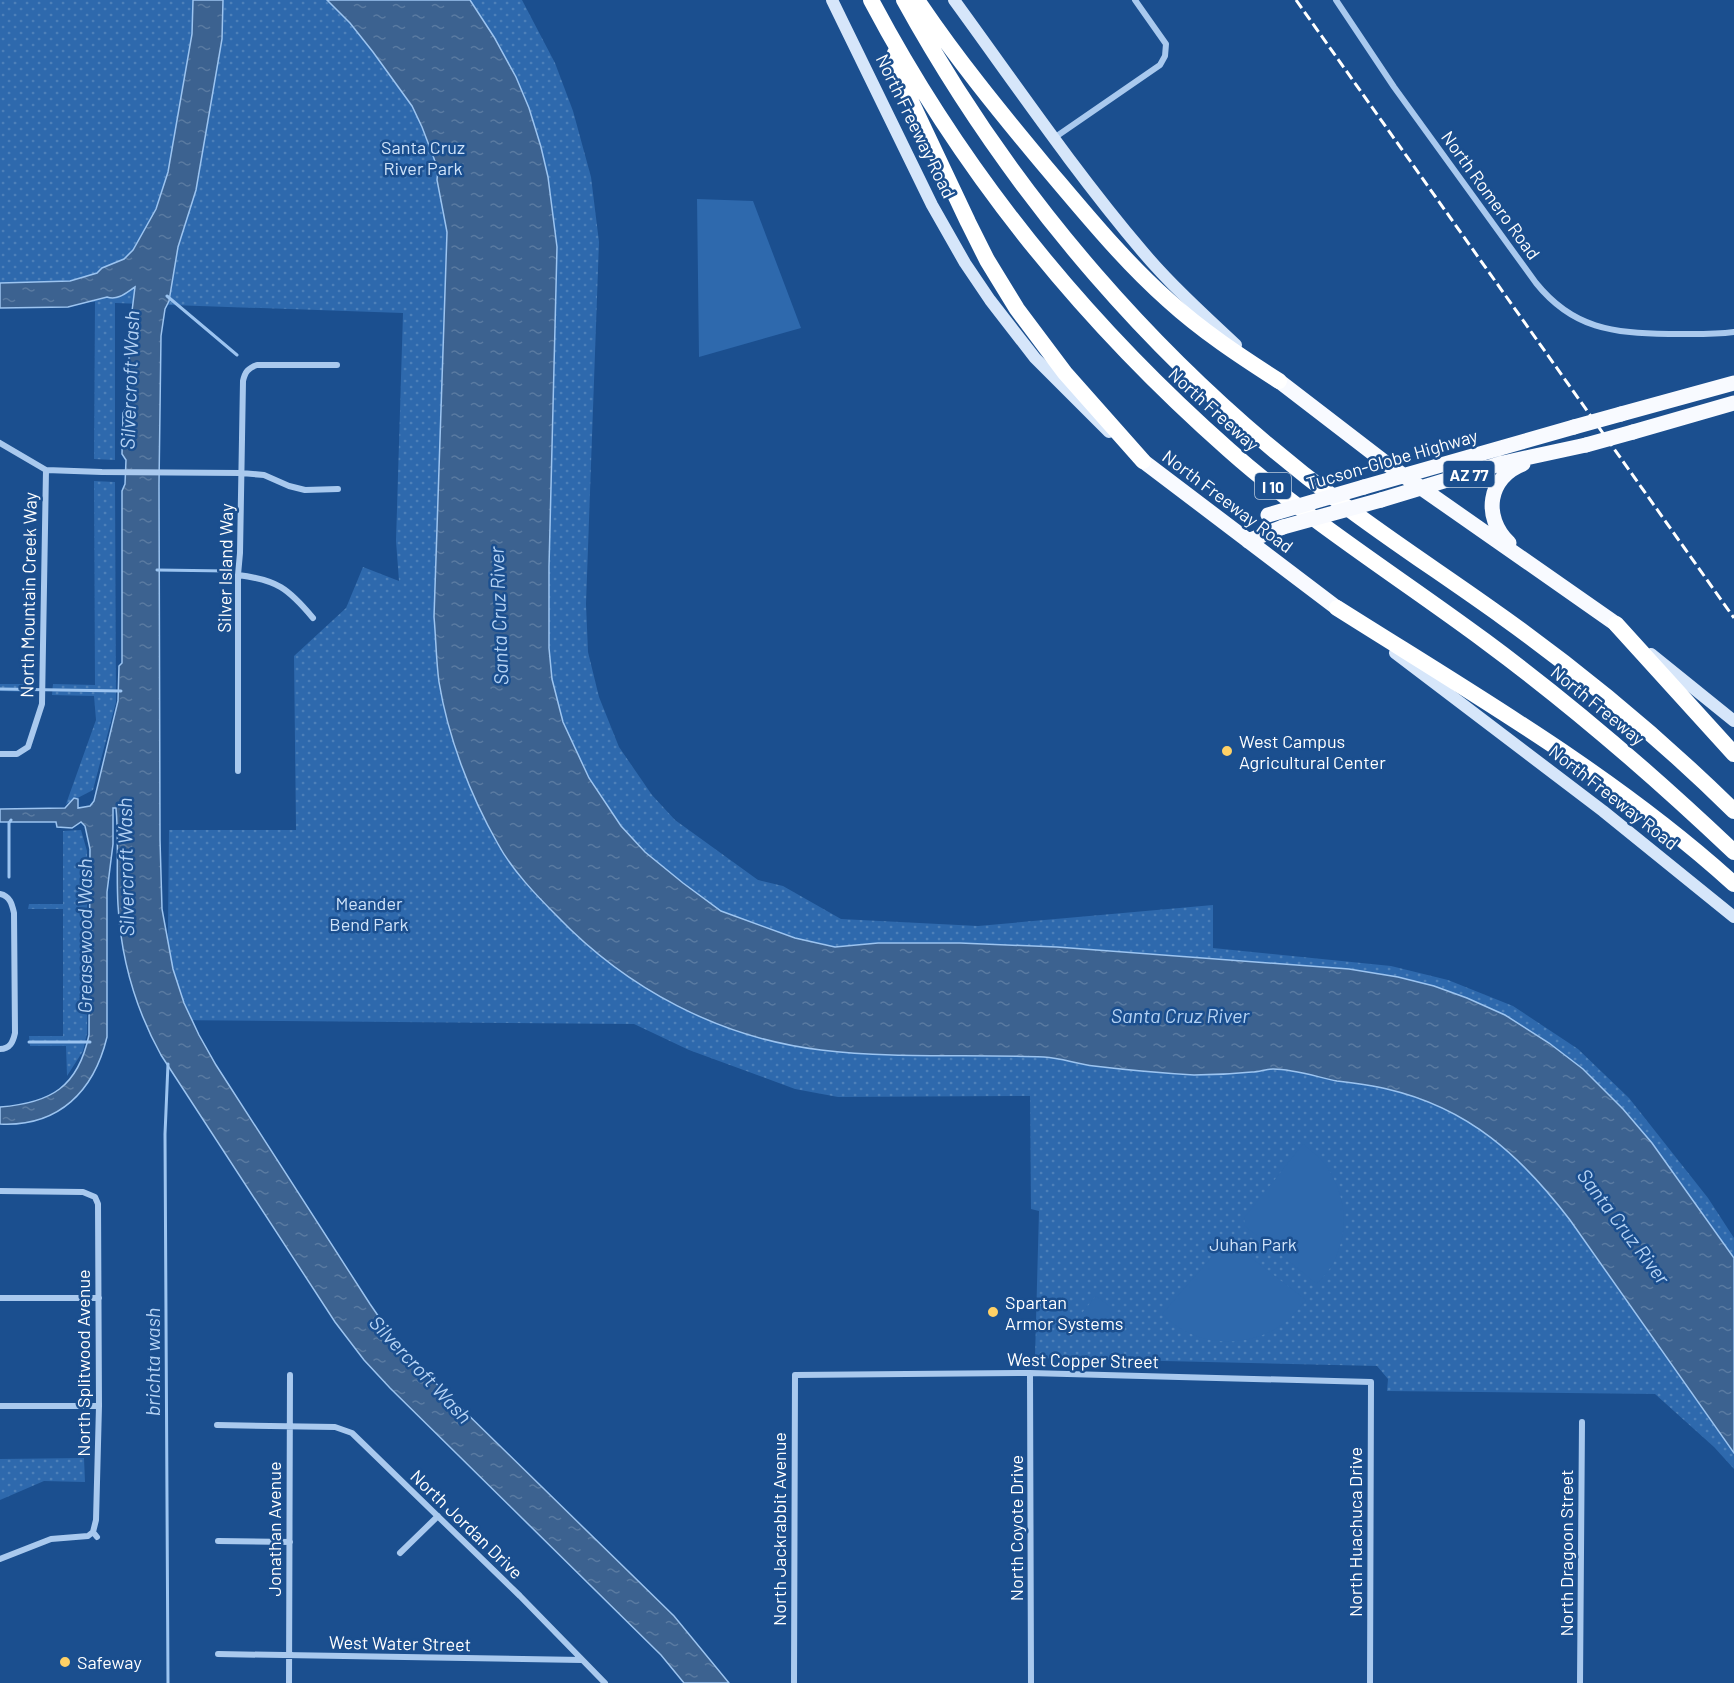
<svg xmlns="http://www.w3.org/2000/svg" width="1734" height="1683" font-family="Barlow,sans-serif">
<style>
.park{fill:url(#park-dots)}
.pitch{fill:#2e69ad}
.water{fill:url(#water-ripples);stroke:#9cc4f0;stroke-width:1.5}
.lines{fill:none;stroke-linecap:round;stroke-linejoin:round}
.stream{stroke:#9cc4f0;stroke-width:3}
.minor{stroke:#a9c9ee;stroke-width:6}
.secondary{stroke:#d6e6fa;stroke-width:12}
.trunk{stroke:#f8faff;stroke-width:15}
.motorway{stroke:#fff;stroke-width:16}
.rail{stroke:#fff;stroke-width:3;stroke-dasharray:10 4.5;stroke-linecap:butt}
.trunk-bridge{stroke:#f8faff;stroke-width:15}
.poi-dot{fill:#ffd166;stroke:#1b4f8f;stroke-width:2}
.labels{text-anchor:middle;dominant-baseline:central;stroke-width:5;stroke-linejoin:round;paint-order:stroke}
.shield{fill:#1b4f8f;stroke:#bbcadd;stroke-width:1.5}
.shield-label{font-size:16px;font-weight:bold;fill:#fff}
.street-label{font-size:18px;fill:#fff;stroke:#1b4f8f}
.park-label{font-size:18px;fill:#cfe3fa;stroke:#1b4f8f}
.poi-label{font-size:18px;fill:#fff;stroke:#1b4f8f;text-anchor:start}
.water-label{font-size:20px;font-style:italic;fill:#b5d3f5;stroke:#1b4f8f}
</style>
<defs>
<pattern id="park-dots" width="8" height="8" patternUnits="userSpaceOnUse" patternTransform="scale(1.5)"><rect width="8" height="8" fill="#2e69ad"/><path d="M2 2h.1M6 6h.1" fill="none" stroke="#4d80b9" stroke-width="1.8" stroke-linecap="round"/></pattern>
<pattern id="water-ripples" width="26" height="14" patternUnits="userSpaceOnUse" patternTransform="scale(1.5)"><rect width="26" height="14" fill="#3c6290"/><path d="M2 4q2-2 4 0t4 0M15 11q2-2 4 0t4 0" fill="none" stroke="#597aa1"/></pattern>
</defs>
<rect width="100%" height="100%" fill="#1b4f8f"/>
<path class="park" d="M0,0H522L555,63L573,111L591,177L599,242L586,604L588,652L599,697L619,747L652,795L675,820L758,880L783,886L841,919L978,926L1213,905V948L1391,966L1448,980L1513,1006L1578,1049L1629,1098L1708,1198L1734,1238V1469L1714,1447L1655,1394L1387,1391L1388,1379L1377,1366L1035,1358L1039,1211L1031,1209L1030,1096L838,1097L795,1089L689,1050L634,1024L167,1020L169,830H296L294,656L346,608L363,567L399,581L396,541L403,313L115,303V460L94,459L95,302L0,300Z
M94,481L115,482L116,702L93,790L66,804L96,720L94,696L52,695L53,684L95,685Z
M0,684H32V692L0,691Z
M81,830L87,851V1033L83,1051L67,1076L66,1046H30L29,1036H63V909H28L29,904H63V831Z
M84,1458L85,1482L44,1481L0,1500V1459Z"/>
<path class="pitch" d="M697,199L753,201L801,328L699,357Z
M1303,1144C1310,1150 1319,1156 1324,1163C1346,1192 1350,1229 1334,1261C1330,1270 1323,1277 1317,1284L1245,1226L1244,1218Z
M1224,1243H1232L1306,1300C1300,1306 1294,1315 1287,1321C1258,1344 1217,1348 1185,1331C1177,1327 1169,1320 1162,1314Z
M1096,1296L1113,1309L1093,1334L1076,1320Z"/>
<path class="water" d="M193,0H223L222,39L196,190L178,247L169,301L165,309L161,336L159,484L160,840L162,909L173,969L184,1003L199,1035L216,1065L370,1304L394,1339L412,1360L674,1616L729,1683H684L661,1655L390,1388L364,1360L335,1322L161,1055C135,1008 121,959 118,905C116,873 119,840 116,808H113V844L107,892V1037C94,1091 59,1127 0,1124V1107C51,1103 78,1087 89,1035L90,849L85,826L81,822L72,828L57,827L56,822H0V809L65,808L74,798L78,799V808L90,806L94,801L118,701L119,666L122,663V491L125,484L126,460L122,454L123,413L129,404V335L135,287C127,292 118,301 107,297L68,307L0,308V283L70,281L97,273L102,268L124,259L133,250L156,209L168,172L192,34Z
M327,0H470L494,37L516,77L529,108L541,147L548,177L557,247L549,567V648L552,679L563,722L589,778L621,826L645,852L683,883L721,911L795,938L835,947L878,943H960L1057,947L1349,969L1398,977L1434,986L1467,998L1505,1015L1549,1043L1583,1069L1623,1109L1652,1143L1734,1258V1453L1570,1220C1521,1156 1469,1108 1387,1089C1371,1085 1354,1083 1337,1081C1317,1077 1294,1069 1273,1069C1266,1069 1259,1072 1252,1072C1233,1074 1213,1075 1194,1075C1161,1073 1127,1070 1094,1066C1077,1064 1061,1058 1044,1057C970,1054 895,1059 821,1050C720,1038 627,989 557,916C536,895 512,870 498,844C470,795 448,737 439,682C436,660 436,638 434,617L447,232L437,180L438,169L422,127L412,106L373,52L350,23Z"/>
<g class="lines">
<path class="stream" d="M167,296L237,355
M157,570L228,571
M0,689L121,691
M9,877V823L11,820
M29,1042H90
M168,1683L165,1134L168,1064"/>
<path class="minor" d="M1336,0L1394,87L1536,283C1573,329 1613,333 1669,334C1691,334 1712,335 1734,332
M1054,138L1160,65L1165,56L1166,44L1135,0
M0,443L46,470L102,472L241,473L264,475L289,486L305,490L338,489
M238,575C277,580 288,588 313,618
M0,754H17L28,747L42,704L46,470
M238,771V575L240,553L243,381C245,372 248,368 257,365H337
M0,894C10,896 12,904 14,913L15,1033C13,1042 10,1049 0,1049
M0,1191L83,1192L95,1197L98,1204L99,1406L96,1520L93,1532
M0,1298H99
M1030,1373L1031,1683
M0,1406H99
M217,1425L335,1427L352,1433L520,1596L605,1683
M218,1541L290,1542
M400,1553L438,1516
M0,1559L51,1539L88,1536L93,1532L97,1537
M218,1654L582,1660
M289,1683L290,1375
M794,1683L795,1375L1030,1373L1371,1382L1370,1683
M1580,1683L1582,1422"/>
<path class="secondary" d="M832,0L932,205L965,263L990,300L1035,358L1109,432
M954,0C1016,85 1075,172 1143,252C1171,285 1204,315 1236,345
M1395,653L1603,811L1734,917
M1651,654L1734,721"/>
<path class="trunk" d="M1279,381L1387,464L1616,624
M1621,414L1734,383
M1633,432L1734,403
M1143,461L1337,608
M1364,487L1574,427
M1381,500L1503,463L1586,445
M1248,541L1283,527
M1509,543C1482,517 1488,477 1523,464"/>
<path class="motorway" d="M871,0C962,172 1083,321 1229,450C1309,521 1400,578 1485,641C1573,706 1655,777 1734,852
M904,0C1012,196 1161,369 1341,503C1394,543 1450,579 1504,618C1585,676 1663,741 1734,811
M917,0C956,58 1000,112 1045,166C1084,212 1123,260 1168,300C1202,331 1240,356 1279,381
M895,53L899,76L968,222L987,260L1017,309L1065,373L1143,461
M1337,608C1473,694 1615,776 1734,884
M1616,624L1734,754"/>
<path class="rail" d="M1296,0L1734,618"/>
<path class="trunk-bridge" d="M1574,427L1621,414
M1586,445L1633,432
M1268,515L1364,487
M1283,527L1381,500"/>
</g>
<g class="poi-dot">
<circle cx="1227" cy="751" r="6"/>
<circle cx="993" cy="1312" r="6"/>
<circle cx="65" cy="1662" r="6"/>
</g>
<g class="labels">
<g class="shield">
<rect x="1443.5" y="461" width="51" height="26" rx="4.5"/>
<rect x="1255" y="473" width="36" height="26" rx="4.5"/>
</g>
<g class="shield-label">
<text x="1469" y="474">AZ 77</text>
<text x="1273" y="486">I 10</text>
</g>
<g class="street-label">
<text transform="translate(916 126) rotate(64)">North Freeway Road</text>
<text transform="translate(1491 195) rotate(54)">North Romero Road</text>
<text transform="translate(1214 409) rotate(42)">North Freeway</text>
<text transform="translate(1392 459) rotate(-16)">Tucson-Globe Highway</text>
<text transform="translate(1228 501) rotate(37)">North Freeway Road</text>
<text transform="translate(225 568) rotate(-89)">Silver Island Way</text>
<text transform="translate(28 595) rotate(-89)">North Mountain Creek Way</text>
<text transform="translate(1598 705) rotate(39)">North Freeway</text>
<text transform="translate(1614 797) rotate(38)">North Freeway Road</text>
<text transform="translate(1083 1360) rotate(1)">West Copper Street</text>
<text transform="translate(83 1363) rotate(-90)">North Splitwood Avenue</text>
<text transform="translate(467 1524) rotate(44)">North Jordan Drive</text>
<text transform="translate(1016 1528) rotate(-90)">North Coyote Drive</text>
<text transform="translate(274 1529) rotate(-90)">Jonathan Avenue</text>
<text transform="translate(779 1529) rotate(-90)">North Jackrabbit Avenue</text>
<text transform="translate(1355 1532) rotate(-90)">North Huachuca Drive</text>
<text transform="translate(1566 1553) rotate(-90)">North Dragoon Street</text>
<text transform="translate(400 1643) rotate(1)">West Water Street</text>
</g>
<g class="park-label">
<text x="423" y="147">Santa Cruz<tspan x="423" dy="21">River Park</tspan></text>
<text x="369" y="903">Meander<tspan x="369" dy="21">Bend Park</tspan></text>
<text x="1253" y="1244">Juhan Park</text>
</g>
<g class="poi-label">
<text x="1239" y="741">West Campus<tspan x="1239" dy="21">Agricultural Center</tspan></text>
<text x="1005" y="1302">Spartan<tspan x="1005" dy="21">Armor Systems</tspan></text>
<text x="77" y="1662">Safeway</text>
</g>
<g class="water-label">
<text transform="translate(129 380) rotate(-88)">Silvercroft Wash</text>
<text transform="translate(498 616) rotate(-92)">Santa Cruz River</text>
<text transform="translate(125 867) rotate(-91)">Silvercroft Wash</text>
<text transform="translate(84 936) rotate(-90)">Greasewood Wash</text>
<text x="1180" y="1015">Santa Cruz River</text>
<text transform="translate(1624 1226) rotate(53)">Santa Cruz River</text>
<text transform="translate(152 1362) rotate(-90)">brichta wash</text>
<text transform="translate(421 1369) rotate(47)">Silvercroft Wash</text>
</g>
</g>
</svg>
